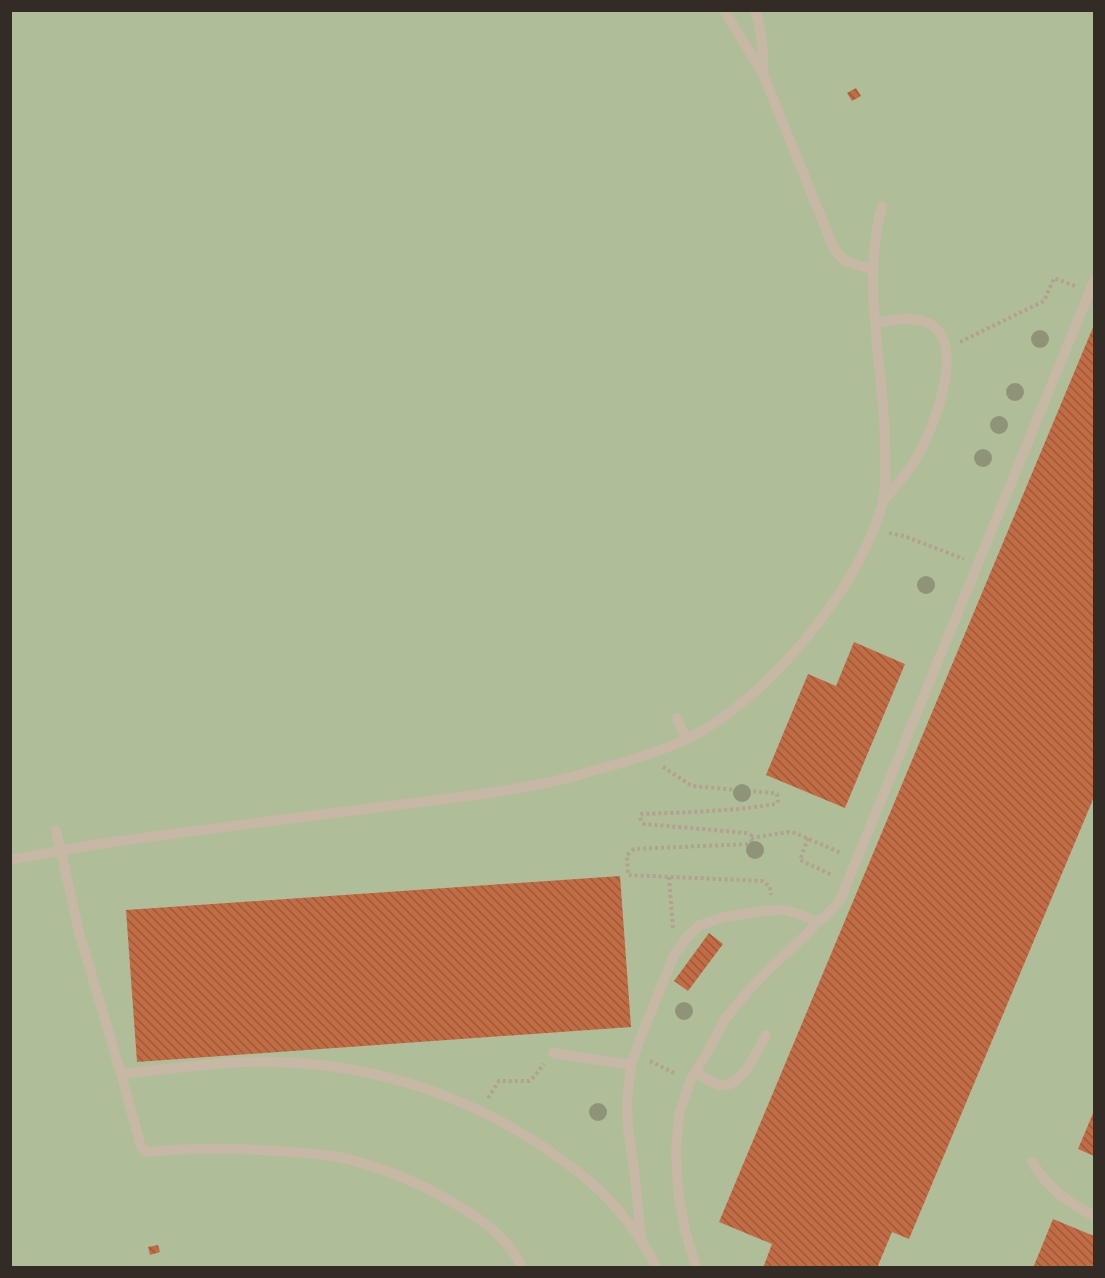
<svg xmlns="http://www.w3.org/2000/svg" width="1105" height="1278" font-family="Overpass,sans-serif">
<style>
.pitch{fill:#afbe99}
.building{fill:url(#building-back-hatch)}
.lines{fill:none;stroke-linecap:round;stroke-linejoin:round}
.path{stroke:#b3a18f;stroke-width:4;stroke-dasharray:3 3;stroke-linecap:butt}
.service{stroke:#c7b7a5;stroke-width:10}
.tree{fill:#8f9479}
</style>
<defs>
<pattern id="building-back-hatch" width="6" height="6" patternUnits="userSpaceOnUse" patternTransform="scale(1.5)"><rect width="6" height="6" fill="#c16c45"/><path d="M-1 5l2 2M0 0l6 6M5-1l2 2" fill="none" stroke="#9d5939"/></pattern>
</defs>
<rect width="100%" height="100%" fill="#f0e6d8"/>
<path class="pitch" d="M11,11H1094V1267H11Z"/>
<path class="building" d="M856,88L861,96L852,101L847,93Z
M1094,325V797L909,1239L892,1232L877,1268H763L772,1244L719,1222Z
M854,642L905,664L845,808L766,775L808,674L836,686Z
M620,876L631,1027L137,1062L126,910Z
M709,933L723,944L688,991L674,981Z
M1094,1111V1156L1078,1149Z
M1053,1219L1094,1236V1261L1092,1268H1033Z
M158,1245L160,1252L150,1255L148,1247Z"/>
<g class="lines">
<path class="path" d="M960,342L1044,301L1054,278L1075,286
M889,533L904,536L964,559
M663,767L692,786L775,793L777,794L778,801L776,804L739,809L694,812L642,814L640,816L641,821L644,824L747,833L751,835V842L748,844L634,849L627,855L628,875L763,881L770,887L771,895
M751,838L788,832L795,833L841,853
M808,838L800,860L832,875
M669,877L673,928
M650,1061L676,1074
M488,1098L499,1081H529L532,1079L544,1064"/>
<path class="service" d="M724,10L763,74L834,249L845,261L873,270
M755,10C762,32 764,51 763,73
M875,323C893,320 913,315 930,324C967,345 933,429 917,457C908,473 895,487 883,501
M677,718L686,739
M56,830L79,932L121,1074C173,1069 226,1060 279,1062C380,1065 477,1099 558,1157C579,1172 600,1188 616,1208C633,1226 645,1246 657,1268
M10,860C47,853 83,846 120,841C204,829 289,819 373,808C429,801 486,795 541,784C567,779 592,771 617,764C640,757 663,750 685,740C763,704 860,588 882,505C887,484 885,461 885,440C883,362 861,283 882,206
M553,1053L631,1065
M695,1072C703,1076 711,1083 720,1085C741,1089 758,1050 766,1035
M121,1074L141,1147L145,1151L150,1152C187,1148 224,1148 260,1150C286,1152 313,1152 338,1157C381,1166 420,1183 457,1205C483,1220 509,1239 522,1268
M1032,1162C1049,1189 1067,1202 1094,1216
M641,1237L634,1169L628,1129L627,1100L631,1065L638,1044L674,955L688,936L700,925L724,917L763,911L784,910L799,914L817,922
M696,1268L685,1230L678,1192L676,1152L679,1115L690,1081L711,1046L725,1019L748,991L768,970L807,934L817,922L826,916L840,900L1094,281"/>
</g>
<g class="tree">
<circle cx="1040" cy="339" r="9"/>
<circle cx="1015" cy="392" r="9"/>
<circle cx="999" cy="425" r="9"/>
<circle cx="983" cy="458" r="9"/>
<circle cx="926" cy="585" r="9"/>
<circle cx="742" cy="793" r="9"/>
<circle cx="755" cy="850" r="9"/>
<circle cx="684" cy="1011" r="9"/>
<circle cx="598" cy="1112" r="9"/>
</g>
<rect width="1105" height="1278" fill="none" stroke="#332b26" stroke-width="24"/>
</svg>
